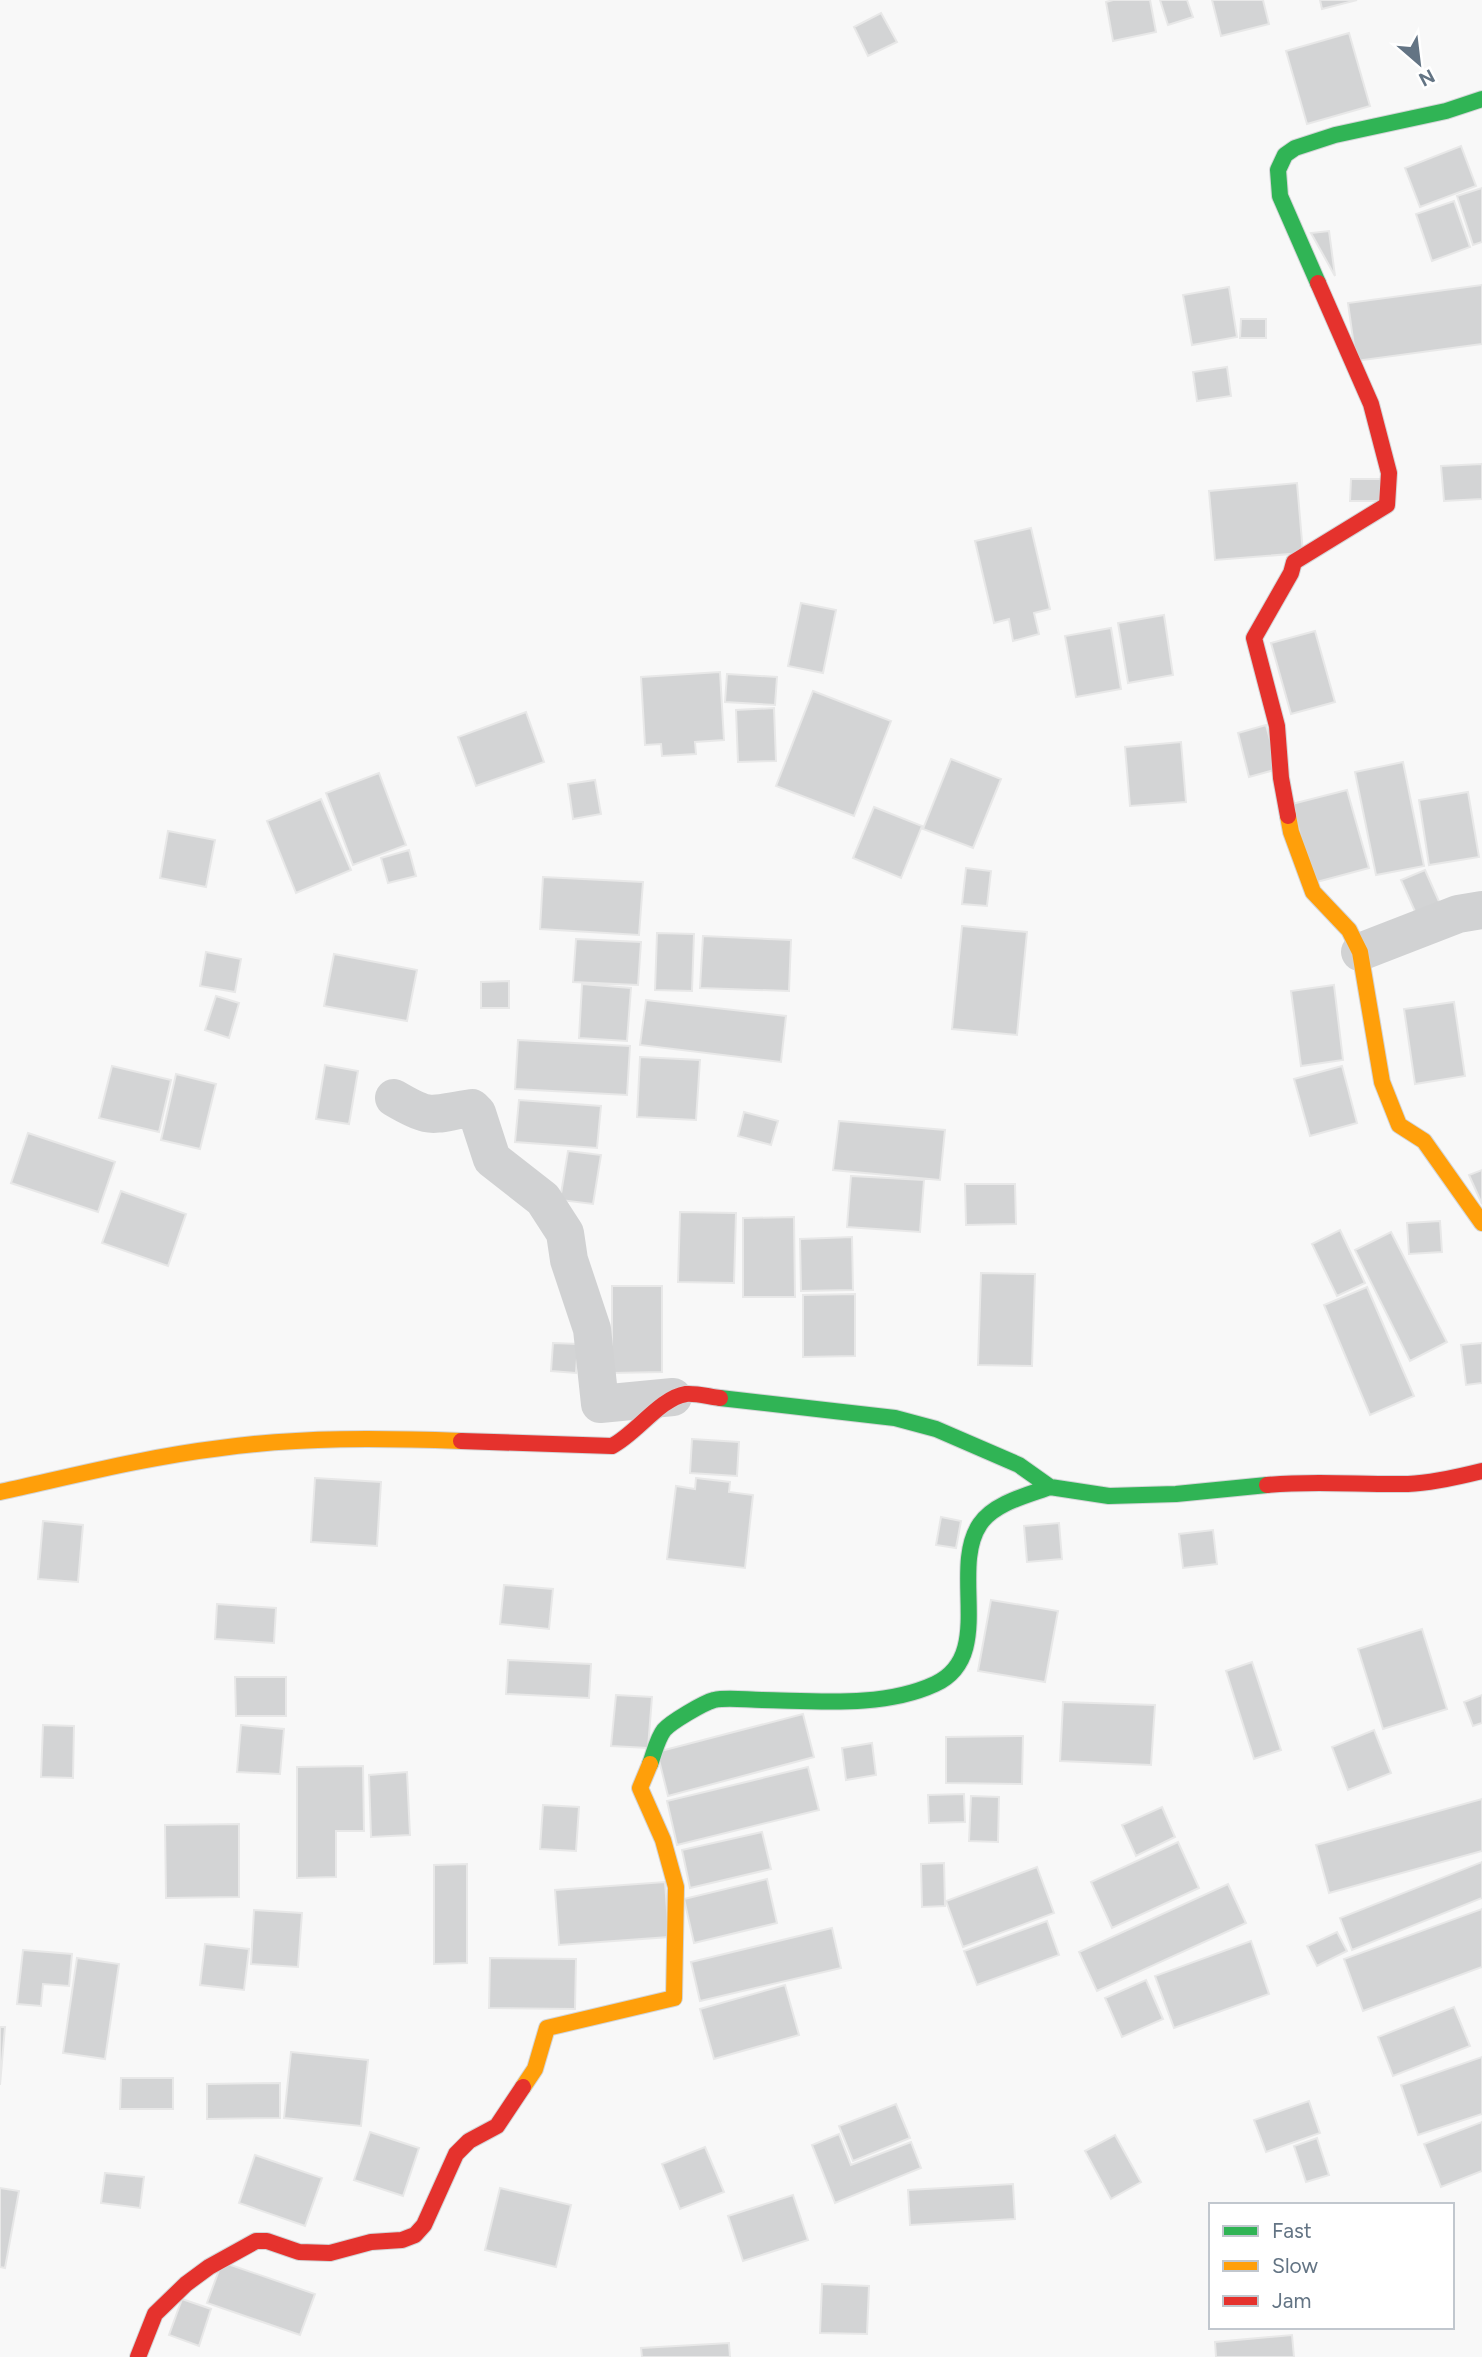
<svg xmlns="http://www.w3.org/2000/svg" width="1482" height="2357" font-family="Figtree,sans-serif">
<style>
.building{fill:#d3d4d5;stroke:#e8e8e8;stroke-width:2}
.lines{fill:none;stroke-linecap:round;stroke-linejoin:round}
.fast-casing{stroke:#d3d5d7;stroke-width:18}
.slow-casing{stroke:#d3d5d7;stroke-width:18}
.jam-casing{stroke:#d3d5d7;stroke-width:18}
.street{stroke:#d1d2d3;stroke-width:38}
.fast{stroke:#30b455;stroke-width:16}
.slow{stroke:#ff9f0a;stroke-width:16}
.jam{stroke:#e5322d;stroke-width:16}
</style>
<rect width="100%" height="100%" fill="#f8f8f8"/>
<path class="building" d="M1113,0H1150L1156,32L1113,41L1106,2Z
M1160,0H1187L1193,17L1168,25Z
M1212,0H1263L1269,24L1221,36Z
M1320,0H1357L1322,9Z
M881,13L897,42L868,56L854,27Z
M1349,33L1370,106L1307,124L1286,51Z
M1461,146L1476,186L1420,207L1405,168Z
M1482,188V242L1473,245L1457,196Z
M1454,201L1470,247L1432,261L1416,214Z
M1329,231L1335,276L1311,233Z
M1482,285V344L1356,361L1348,303Z
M1229,287L1237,337L1192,345L1183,295Z
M1241,319H1266V338H1240Z
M1227,367L1231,396L1197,401L1193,372Z
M1482,464V499L1444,501L1441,466Z
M1351,479H1383L1384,501H1350Z
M1297,483L1303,553L1215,560L1209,491Z
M1031,528L1050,609L1034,613L1039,634L1013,641L1009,619L994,623L975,541Z
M801,603L836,610L823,673L788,666Z
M1164,615L1173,675L1128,683L1118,623Z
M1111,628L1121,689L1076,697L1065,636Z
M1315,631L1335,702L1291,714L1271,643Z
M720,672L724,740L695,742L696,754L662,756L661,744L645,745L641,677Z
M727,674L777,677L775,705L725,702Z
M813,691L891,721L854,816L776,786Z
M774,708L776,761L738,762L736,710Z
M526,712L544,762L476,786L458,737Z
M1266,725L1278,769L1249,777L1238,733Z
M1181,742L1186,802L1130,806L1125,747Z
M951,759L1001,779L973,848L923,829Z
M1403,762L1424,866L1376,875L1355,772Z
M379,773L406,845L353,865L326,793Z
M595,780L601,814L573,819L568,784Z
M1347,790L1369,868L1313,883L1292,804Z
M1468,792L1479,857L1429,865L1419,800Z
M321,799L351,870L296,893L267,821Z
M874,807L922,826L901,878L853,858Z
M168,831L215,840L206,887L160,878Z
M409,850L416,876L388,883L381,858Z
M966,868L991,871L987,906L962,904Z
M1425,870L1441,906L1417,916L1401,880Z
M543,877L643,882L639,935L540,929Z
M962,926L1027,932L1017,1035L952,1029Z
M657,933L694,934L692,991L655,990Z
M703,936L791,940L789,991L700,988Z
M576,939L641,942L638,985L573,982Z
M206,952L241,959L235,992L200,986Z
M334,954L417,970L407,1021L324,1006Z
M509,981V1008H481V982Z
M582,984L631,988L627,1041L579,1038Z
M1334,985L1343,1060L1301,1066L1291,991Z
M216,996L239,1003L229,1038L205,1030Z
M646,1000L786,1016L781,1062L640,1045Z
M1454,1002L1465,1076L1415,1084L1404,1009Z
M518,1040L630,1046L627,1095L515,1089Z
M640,1057L700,1060L696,1120L637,1117Z
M325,1065L358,1071L349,1124L316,1119Z
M112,1066L171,1080L159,1132L99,1118Z
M1342,1066L1357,1123L1310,1136L1294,1079Z
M176,1074L216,1084L200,1149L161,1140Z
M519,1100L601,1106L597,1148L515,1142Z
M744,1112L778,1121L771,1145L738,1136Z
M839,1121L945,1130L940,1180L833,1170Z
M28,1133L115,1162L98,1212L11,1183Z
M568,1151L601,1155L593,1204L560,1200Z
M1482,1170V1204L1469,1175Z
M851,1176L924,1180L920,1232L847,1227Z
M965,1184H1015L1016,1224L966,1225Z
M121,1191L186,1214L168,1266L102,1243Z
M680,1212L736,1213L734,1283L678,1282Z
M794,1217L795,1297H743V1218Z
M1440,1221L1442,1252L1409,1254L1407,1223Z
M1340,1230L1365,1283L1337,1296L1312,1244Z
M1391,1232L1447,1342L1410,1361L1355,1250Z
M852,1237L853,1290L801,1291L800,1239Z
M981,1273L1035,1274L1032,1366L978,1365Z
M612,1286H662V1372L612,1373Z
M1367,1287L1414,1396L1370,1415L1324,1305Z
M855,1294V1356L803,1357V1295Z
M553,1343L578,1344L576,1373L551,1371Z
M1482,1343V1383L1466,1385L1461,1345Z
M692,1439L739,1442L737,1476L690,1473Z
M315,1478L381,1482L377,1546L311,1542Z
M696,1478L730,1482L729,1492L753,1495L745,1568L667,1559L676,1486L695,1489Z
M941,1517L961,1521L956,1548L936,1545Z
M43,1521L83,1525L78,1582L38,1579Z
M1059,1523L1062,1559L1027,1562L1024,1526Z
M1213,1530L1217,1564L1183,1568L1179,1534Z
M504,1585L553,1589L549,1629L500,1624Z
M991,1600L1058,1611L1045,1682L978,1671Z
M217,1604L276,1608L274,1643L215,1639Z
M1422,1629L1447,1709L1383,1729L1358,1649Z
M508,1660L591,1664L589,1698L506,1694Z
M1252,1662L1281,1750L1254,1759L1226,1671Z
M235,1677H286V1716H236Z
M616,1695L652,1697L648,1748L611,1746Z
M1482,1695V1723L1473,1726L1464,1702Z
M1063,1702L1155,1705L1151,1765L1060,1761Z
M803,1714L814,1757L668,1796L657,1752Z
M43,1725L74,1726L73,1778L41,1777Z
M241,1725L284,1729L280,1774L237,1772Z
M1374,1730L1391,1773L1348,1790L1332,1747Z
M1023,1736L1022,1784L946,1783V1737Z
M872,1743L876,1775L846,1780L842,1748Z
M363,1766L364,1831H336V1877L297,1878V1767Z
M808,1767L819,1810L677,1845L667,1801Z
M407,1772L410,1835L371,1837L369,1775Z
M964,1794L965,1822L929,1823L928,1795Z
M971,1796L999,1797L998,1842L969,1841Z
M1482,1799V1851L1329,1893L1316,1845Z
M543,1805L579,1807L576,1851L540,1849Z
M1162,1807L1175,1837L1136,1856L1122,1825Z
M239,1824V1897L166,1898L165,1825Z
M762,1832L771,1869L690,1888L682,1850Z
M1178,1842L1199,1888L1112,1928L1091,1882Z
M1482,1862V1898L1352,1950L1340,1918Z
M944,1863L945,1906L922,1907L921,1864Z
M467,1864V1963L434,1964V1865Z
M1037,1867L1054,1913L963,1947L946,1901Z
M767,1879L777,1923L694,1943L684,1899Z
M665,1882L669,1937L559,1945L555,1890Z
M1228,1884L1246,1923L1097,1991L1079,1952Z
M1482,1909V1967L1363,2011L1344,1959Z
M254,1910L302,1913L298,1967L251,1964Z
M1047,1921L1059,1955L977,1985L964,1951Z
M832,1928L841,1968L700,2001L691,1962Z
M1337,1932L1347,1951L1317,1966L1307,1946Z
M1251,1941L1269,1994L1174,2028L1155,1976Z
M205,1944L249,1949L244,1990L200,1985Z
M23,1950L72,1954L69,1986L43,1984L41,2006L17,2004Z
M77,1958L119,1964L105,2059L63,2053Z
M490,1958L576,1959L575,2009L489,2008Z
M1146,1980L1163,2019L1122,2037L1105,1998Z
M785,1985L799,2035L714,2059L700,2009Z
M1454,2007L1470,2046L1393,2076L1378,2037Z
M0,2027H5L0,2085Z
M291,2052L368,2060L361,2126L284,2118Z
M1482,2057V2114L1418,2135L1401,2085Z
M121,2078H173V2109H120Z
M280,2083V2118L207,2119V2084Z
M1309,2101L1320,2133L1266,2152L1254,2120Z
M896,2104L910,2138L853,2161L839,2126Z
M1482,2122V2171L1441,2187L1424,2144Z
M370,2132L419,2148L403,2196L354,2180Z
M839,2134L851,2165L911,2142L921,2168L835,2203L812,2145Z
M1115,2135L1141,2182L1111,2199L1085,2151Z
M1317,2138L1329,2175L1306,2182L1294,2146Z
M705,2147L724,2192L680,2209L662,2164Z
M255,2155L322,2178L305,2226L239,2203Z
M105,2173L144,2177L140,2208L101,2203Z
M1013,2184L1015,2219L910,2225L908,2190Z
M0,2188L19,2191L5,2268L0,2267Z
M500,2188L571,2205L556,2267L485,2250Z
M793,2195L808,2240L743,2261L728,2216Z
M222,2262L315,2294L300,2335L207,2303Z
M822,2284L869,2286L867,2334L820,2333Z
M182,2299L211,2309L199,2346L169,2335Z
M1292,2335L1294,2357H1216L1215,2342Z
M729,2343L730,2357H642L641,2348Z"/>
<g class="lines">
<g class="fast-casing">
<path id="fast" d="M1318,283L1280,196L1278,170L1285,155L1295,148L1335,135L1446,111L1482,99
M720,1398L895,1418L936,1429L1019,1465L1050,1487L1109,1496L1176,1494L1267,1485
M650,1764C654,1754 657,1739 664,1730C671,1722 703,1703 714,1700C728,1697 747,1700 762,1700C818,1701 883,1708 935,1684C996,1656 949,1570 980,1524C994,1503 1028,1495 1050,1487"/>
</g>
<g class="slow-casing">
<path id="slow" d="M1288,816L1291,832L1313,892L1349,930L1360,952L1382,1082L1399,1125L1424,1141L1482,1223
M0,1492C73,1476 146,1457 221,1448C300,1437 381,1438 461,1441
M523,2087L535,2069L547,2028L674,1998L676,1887L663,1840L640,1788L650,1764"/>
</g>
<g class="jam-casing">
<path id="jam" d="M1288,816L1281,778L1277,726L1254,638L1291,573L1294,562L1387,505L1389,473L1371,404L1318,283
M461,1441L612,1446C636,1434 660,1398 686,1394C696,1393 710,1397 720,1398
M1267,1485C1314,1480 1361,1485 1408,1484C1433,1483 1458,1477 1482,1471
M138,2357L155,2314L186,2284L209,2267L256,2241H267L299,2252L330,2253L371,2242L402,2240L415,2235L424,2225L456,2154L469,2141L497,2126L523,2087"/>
</g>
<path class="street" d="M1360,952L1458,914L1482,910
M394,1098C433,1121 430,1114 472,1108L477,1113L492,1159L543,1199L565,1233L569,1260L592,1329L600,1404L673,1397"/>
<use href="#fast" class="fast"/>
<use href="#slow" class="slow"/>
<use href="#jam" class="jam"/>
</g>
<rect x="1209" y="2203" width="245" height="126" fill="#ffffff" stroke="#c1c7ce" stroke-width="2"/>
<rect x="1223" y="2226" width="35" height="10" fill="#30b455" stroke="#c1c7ce" stroke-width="2"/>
<text x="1272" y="2238" font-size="21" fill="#637484">Fast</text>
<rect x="1223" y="2261" width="35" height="10" fill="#ff9f0a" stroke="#c1c7ce" stroke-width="2"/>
<text x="1272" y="2273" font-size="21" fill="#637484">Slow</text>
<rect x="1223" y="2296" width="35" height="10" fill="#e5322d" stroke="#c1c7ce" stroke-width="2"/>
<text x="1272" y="2308" font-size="21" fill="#637484">Jam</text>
<g transform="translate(1419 63) rotate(152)" stroke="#ffffff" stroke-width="5" paint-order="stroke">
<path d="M0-5L12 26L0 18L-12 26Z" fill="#637484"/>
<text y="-10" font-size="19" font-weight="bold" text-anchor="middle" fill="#637484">N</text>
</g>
</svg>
